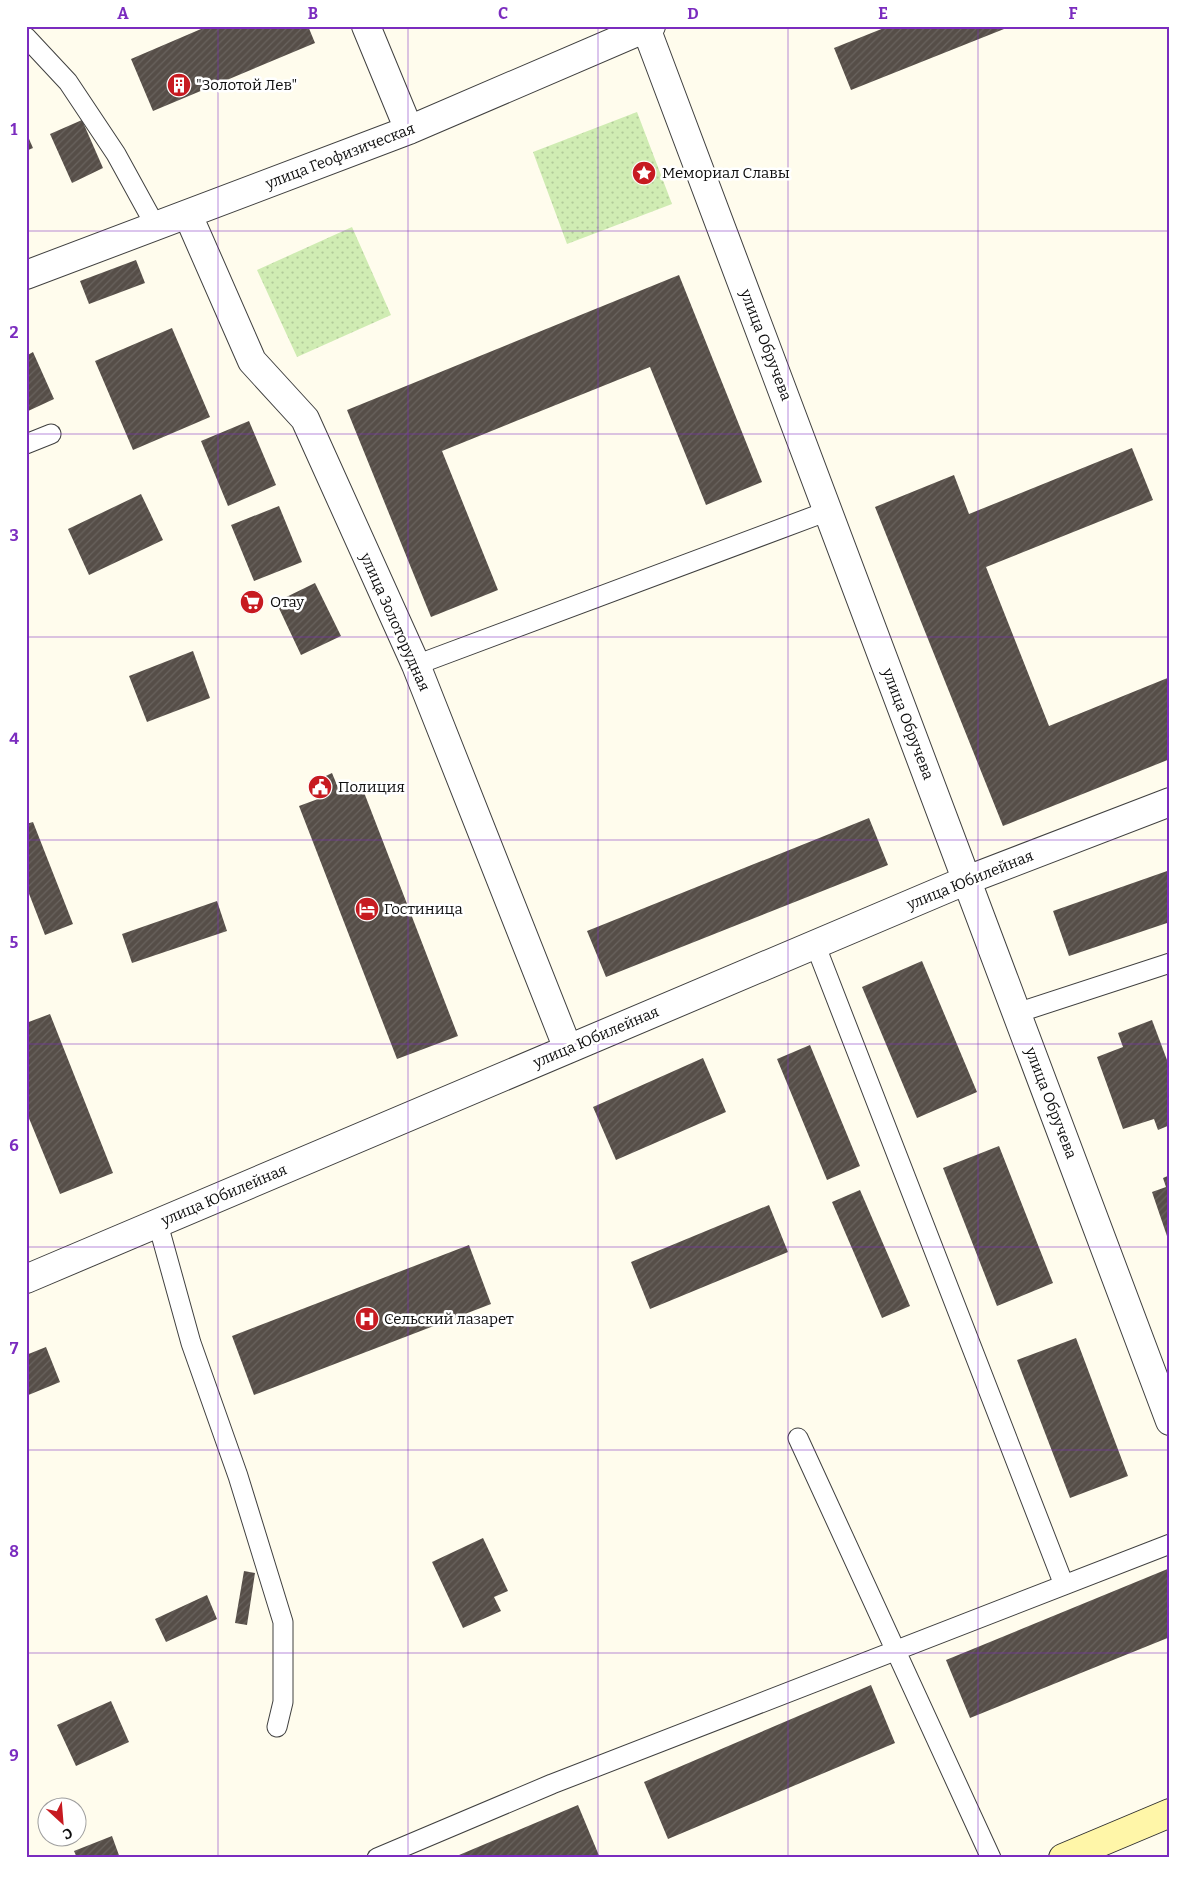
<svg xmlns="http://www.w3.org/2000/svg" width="1196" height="1884" font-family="Bitter,serif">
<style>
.grass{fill:url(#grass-dots)}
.building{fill:url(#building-hatch)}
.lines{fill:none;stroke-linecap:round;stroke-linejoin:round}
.service-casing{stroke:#404040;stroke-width:21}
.minor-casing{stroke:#404040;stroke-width:30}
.secondary-casing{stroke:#2f2f2f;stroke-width:30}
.service{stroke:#fff;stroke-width:19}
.minor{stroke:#fff;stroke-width:28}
.secondary{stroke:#fff6a8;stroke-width:28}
.grid{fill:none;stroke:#7b2cbf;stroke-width:1;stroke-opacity:0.55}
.labels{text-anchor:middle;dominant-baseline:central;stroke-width:5;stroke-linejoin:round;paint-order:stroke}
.poi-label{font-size:15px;fill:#0d0d0d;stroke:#fff;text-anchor:start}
.street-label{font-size:15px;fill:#0d0d0d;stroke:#fff}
.neatline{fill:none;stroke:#7b2cbf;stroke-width:2}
.grid-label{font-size:16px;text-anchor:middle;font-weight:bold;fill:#7b2cbf}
</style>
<defs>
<pattern id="grass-dots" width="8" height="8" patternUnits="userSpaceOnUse" patternTransform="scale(1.25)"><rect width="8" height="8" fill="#d0ecb3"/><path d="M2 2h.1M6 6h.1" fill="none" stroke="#b1c999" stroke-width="1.8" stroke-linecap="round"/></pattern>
<pattern id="building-hatch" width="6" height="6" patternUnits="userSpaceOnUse" patternTransform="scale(1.25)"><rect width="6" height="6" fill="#564e48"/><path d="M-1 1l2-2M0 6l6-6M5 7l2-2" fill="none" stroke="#69635e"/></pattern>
</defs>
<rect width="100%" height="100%" fill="#fffced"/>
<path class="grass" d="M637,112L672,204L567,244L533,152Z
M352,227L391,315L297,357L257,270Z"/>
<path class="building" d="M208,26H308L315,43L153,111L131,59Z
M889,26H1002L1004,29L851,90L834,48Z
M82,120L103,168L72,183L50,134Z
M26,132L33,148L26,151Z
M136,260L145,283L89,304L80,281Z
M679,275L762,482L706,505L650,367L442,451L498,590L431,617L347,410Z
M172,328L210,417L133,450L95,361Z
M33,352L54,399L26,412V356Z
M249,421L276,485L228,506L201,441Z
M1132,448L1153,500L986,567L1049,726L1170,677V759L1003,826L875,507L954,475L969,514Z
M141,494L163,540L89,575L68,529Z
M279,506L302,562L254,581L231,525Z
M315,583L341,636L301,655L276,602Z
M193,651L210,698L147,722L129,676Z
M332,773L339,790L360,782L458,1036L397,1059L299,806L318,799L311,783Z
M869,818L888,865L606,977L587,931Z
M33,822L73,924L45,935L26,886V824Z
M1170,870V922L1069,956L1053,911Z
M217,901L227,931L132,963L122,934Z
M922,961L977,1092L917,1118L862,987Z
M50,1014L113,1173L60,1194L26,1111V1023Z
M1152,1020L1170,1068V1125L1158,1130L1154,1119L1123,1129L1097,1057L1123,1047L1118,1033Z
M810,1045L860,1166L827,1180L777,1059Z
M703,1058L726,1112L616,1160L593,1107Z
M999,1146L1053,1283L997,1306L943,1168Z
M1170,1175V1242H1169L1152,1192L1166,1187L1163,1178Z
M860,1190L910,1306L882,1318L832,1202Z
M769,1205L788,1252L650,1309L631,1262Z
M469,1245L491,1304L254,1395L232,1336Z
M1076,1338L1128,1476L1070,1498L1017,1360Z
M46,1347L60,1382L26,1396V1355Z
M483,1538L508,1591L494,1597L501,1611L463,1628L432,1562Z
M1170,1568V1637L970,1718L946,1660Z
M244,1571L255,1573L247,1625L235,1623Z
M207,1595L217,1619L166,1642L155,1619Z
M871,1685L895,1743L668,1839L644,1782Z
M111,1701L129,1742L76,1766L57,1725Z
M578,1805L600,1858H452Z
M112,1836L120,1858H77L74,1851Z"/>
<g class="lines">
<g class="service-casing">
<path id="service" d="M26,37L68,82L116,154L155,225
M26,444L51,434
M416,665L828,511
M815,944L1064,1585
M1017,1013L1170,963
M158,1224L191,1343L238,1476L283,1622V1702L277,1727
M798,1438L991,1858
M377,1858L552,1784L1170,1544"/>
</g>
<g class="minor-casing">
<path id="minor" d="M366,26L409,130
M646,28L1170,1421
M188,215L252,361L305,419L416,665L568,1049
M26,275L409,130L651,26
M26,1279L967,880L1170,802"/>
</g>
<g class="secondary-casing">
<path id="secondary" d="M1063,1858L1170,1813"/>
</g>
<use href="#service" class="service"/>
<use href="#minor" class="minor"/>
<use href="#secondary" class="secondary"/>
</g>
<path class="grid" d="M218,26V1858M408,26V1858M598,26V1858M788,26V1858M978,26V1858M26,231H1170M26,434H1170M26,637H1170M26,840H1170M26,1044H1170M26,1247H1170M26,1450H1170M26,1653H1170"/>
<defs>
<g id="building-disc" transform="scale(1.25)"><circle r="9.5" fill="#c71a21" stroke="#fff"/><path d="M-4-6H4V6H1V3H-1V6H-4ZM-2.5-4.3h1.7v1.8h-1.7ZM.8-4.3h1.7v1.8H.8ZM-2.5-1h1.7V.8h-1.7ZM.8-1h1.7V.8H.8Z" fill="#fff"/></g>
<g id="sight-disc" transform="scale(1.25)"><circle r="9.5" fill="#c71a21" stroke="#fff"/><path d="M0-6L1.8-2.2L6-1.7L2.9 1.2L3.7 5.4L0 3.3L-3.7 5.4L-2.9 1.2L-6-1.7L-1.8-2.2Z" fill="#fff"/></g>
<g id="supermarket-disc" transform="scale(1.25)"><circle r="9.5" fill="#c71a21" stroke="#fff"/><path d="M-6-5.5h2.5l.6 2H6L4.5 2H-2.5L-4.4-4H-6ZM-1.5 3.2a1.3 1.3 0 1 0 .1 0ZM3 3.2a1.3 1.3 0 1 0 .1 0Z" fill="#fff"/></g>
<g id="civic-disc" transform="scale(1.25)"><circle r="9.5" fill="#c71a21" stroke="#fff"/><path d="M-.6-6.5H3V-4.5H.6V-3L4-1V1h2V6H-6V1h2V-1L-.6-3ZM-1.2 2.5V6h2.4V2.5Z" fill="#fff"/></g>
<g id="hotel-disc" transform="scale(1.25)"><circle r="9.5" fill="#c71a21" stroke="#fff"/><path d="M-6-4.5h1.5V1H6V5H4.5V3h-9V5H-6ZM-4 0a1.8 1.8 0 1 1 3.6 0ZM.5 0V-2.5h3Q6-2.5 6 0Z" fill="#fff"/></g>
<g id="hospital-disc" transform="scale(1.25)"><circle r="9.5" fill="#c71a21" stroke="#fff"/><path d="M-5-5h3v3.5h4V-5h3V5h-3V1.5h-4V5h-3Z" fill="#fff"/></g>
</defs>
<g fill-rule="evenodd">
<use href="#building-disc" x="179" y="85"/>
<use href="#sight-disc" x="644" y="173"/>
<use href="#supermarket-disc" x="252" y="602"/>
<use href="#civic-disc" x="320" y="787"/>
<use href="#hotel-disc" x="367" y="909"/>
<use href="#hospital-disc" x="367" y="1319"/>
</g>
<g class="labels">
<g class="poi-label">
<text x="196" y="85">"Золотой Лев"</text>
<text x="662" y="173">Мемориал Славы</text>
<text x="270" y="602">Отау</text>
<text x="338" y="787">Полиция</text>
<text x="384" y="909">Гостиница</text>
<text x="384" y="1319">Сельский лазарет</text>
</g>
<g class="street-label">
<text transform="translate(340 156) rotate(-21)">улица Геофизическая</text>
<text transform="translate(766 345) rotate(69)">улица Обручева</text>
<text transform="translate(395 622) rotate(66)">улица Золоторудная</text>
<text transform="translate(908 724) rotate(69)">улица Обручева</text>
<text transform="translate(970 880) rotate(-22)">улица Юбилейная</text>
<text transform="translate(596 1037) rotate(-23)">улица Юбилейная</text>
<text transform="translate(1051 1103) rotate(69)">улица Обручева</text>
<text transform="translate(224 1195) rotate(-23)">улица Юбилейная</text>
</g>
</g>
<rect width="1196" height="1884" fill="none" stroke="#ffffff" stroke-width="55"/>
<g transform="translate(62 1822) rotate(154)"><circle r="24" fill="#ffffff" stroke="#9e9e9e"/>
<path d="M0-4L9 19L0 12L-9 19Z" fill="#c71a21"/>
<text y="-8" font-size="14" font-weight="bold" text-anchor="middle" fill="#0d0d0d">С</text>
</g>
<rect x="28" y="28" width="1140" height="1828" class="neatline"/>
<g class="grid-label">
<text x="123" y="19">A</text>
<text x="313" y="19">B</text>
<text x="503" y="19">C</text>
<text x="693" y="19">D</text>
<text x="883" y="19">E</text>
<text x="1073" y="19">F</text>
<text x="14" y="135">1</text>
<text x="14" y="338">2</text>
<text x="14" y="541">3</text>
<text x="14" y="744">4</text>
<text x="14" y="948">5</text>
<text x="14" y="1151">6</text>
<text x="14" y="1354">7</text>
<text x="14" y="1557">8</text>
<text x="14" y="1761">9</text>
</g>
</svg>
